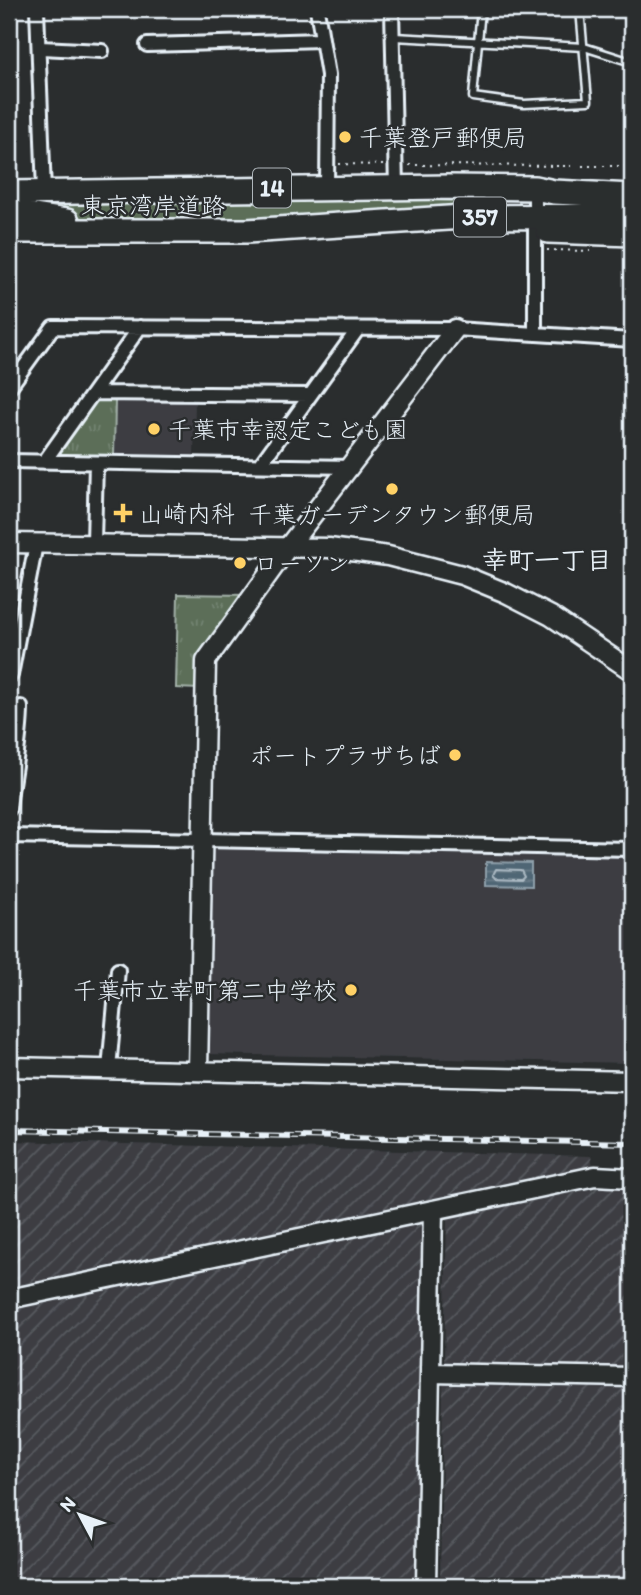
<svg xmlns="http://www.w3.org/2000/svg" width="641" height="1595" font-family="Itim,'Klee One',sans-serif">
<style>
.built{fill:#3c3e43}
.industrial{fill:url(#industrial-furrows)}
.green{fill:#5b6e58;stroke:#a2b0a8;stroke-width:2}
.park{fill:url(#park-tufts);stroke:#a2b0a8;stroke-width:2}
.water{fill:url(#water-rules);stroke:#8d9ea9;stroke-width:2}
.lines{fill:none;stroke-linecap:round;stroke-linejoin:round}
.shore{stroke:#abb9c3;stroke-width:2}
.lane-casing{stroke:#e8f1f8;stroke-width:11}
.street-casing{stroke:#e8f1f8;stroke-width:18}
.secondary-casing{stroke:#e8f1f8;stroke-width:23}
.highway-casing{stroke:#e8f1f8;stroke-width:28}
.path{stroke:#e8f1f8;stroke-width:2;stroke-dasharray:2 5;stroke-linecap:butt}
.lane{stroke:#2a2d2e;stroke-width:6}
.street{stroke:#2a2d2e;stroke-width:12}
.secondary{stroke:#2a2d2e;stroke-width:18}
.highway{stroke:#2a2d2e;stroke-width:23}
.rail-casing{stroke:#e8f1f8;stroke-width:6}
.rail{stroke:#2a2d2e;stroke-width:3.5;stroke-dasharray:10;stroke-linecap:butt}
.poi-dot{fill:#ffd166;stroke:#2a2d2e;stroke-width:2.5}
.labels{text-anchor:middle;dominant-baseline:central;stroke-width:5;stroke-linejoin:round;paint-order:stroke}
.shield{fill:#2a2d2e;stroke:#afb6bb;stroke-width:2}
.shield-label{font-size:23px;font-weight:bold;fill:#e8f1f8}
.poi-label{font-size:24px;fill:#e8f1f8;stroke:#2a2d2e;text-anchor:start}
.street-label{font-size:24px;fill:#e8f1f8;stroke:#2a2d2e}
.neighbourhood-label{font-size:26px;font-weight:bold;fill:#e8f1f8;stroke:#2a2d2e}
</style>
<defs>
<pattern id="industrial-furrows" width="10" height="10" patternUnits="userSpaceOnUse" patternTransform="scale(1.75)"><rect width="10" height="10" fill="#3c3e43"/><path d="M-1 1l2-2M0 10L10 0M9 11l2-2" fill="none" stroke="#585a5f"/></pattern>
<pattern id="park-tufts" width="24" height="20" patternUnits="userSpaceOnUse" patternTransform="scale(1.75)"><rect width="24" height="20" fill="#5b6e58"/><path d="M3 7l-1-3M5 7V3M7 7l1-3M15 17l-1-3M17 17v-4M19 17l1-3" fill="none" stroke="#738371"/></pattern>
<pattern id="water-rules" width="6" height="5" patternUnits="userSpaceOnUse" patternTransform="scale(1.75)"><rect width="6" height="5" fill="#506674"/><path d="M0 2.5h6" fill="none" stroke="#697c89"/></pattern>
</defs>
<rect width="100%" height="100%" fill="#2a2d2e"/>
<filter id="ink" filterUnits="userSpaceOnUse"><feTurbulence type="fractalNoise" baseFrequency=".0143" numOctaves="2"/><feDisplacementMap in="SourceGraphic" scale="14" xChannelSelector="R" yChannelSelector="G"/><feConvolveMatrix kernelMatrix="1 2 1 2 8 2 1 2 1" color-interpolation-filters="sRGB"/></filter>
<g filter="url(#ink)">
<path class="built" d="M115,400L195,401L194,459L114,458Z
M214,847L632,856V1063L209,1054L205,1050L209,852Z"/>
<path class="industrial" d="M9,1141L591,1156L593,1167L9,1291Z
M594,1184L632,1186V1369L448,1365L444,1361L447,1219L451,1214Z
M418,1221L423,1224L415,1579L409,1586L9,1577V1307Z
M446,1381L632,1385V1586H445L440,1581L443,1385Z"/>
<path class="green" d="M379,198L497,202L498,210L293,219L101,221L70,218L9,202Z"/>
<path class="park" d="M96,400H115L114,458H61L57,450Z
M178,594L248,595L200,689L176,688Z"/>
<path class="water" d="M486,862L531,863V886L486,885Z"/>
<g class="lines">
<path class="shore" d="M496,869L521,870L524,876L521,879L496,878L493,875Z"/>
<g class="lane-casing">
<path id="lane" d="M481,9L473,97L524,104L588,101L580,9
M394,37L584,47L625,60"/>
</g>
<g class="street-casing">
<path id="street" d="M37,9L44,192
M317,9L328,75L327,188
M392,9L396,188
M147,45L321,40
M41,48L102,51
M535,334V188
M9,388L53,327L455,329L632,340
M94,393L310,395
M9,461L352,467
M44,462L140,327
M260,465L358,329
M94,542L96,463
M11,675L36,544
M9,809C12,775 21,742 21,707
M9,836L632,849
M109,1069L118,970"/>
</g>
<g class="secondary-casing">
<path id="secondary" d="M9,543L329,548L388,556L462,575L506,593L551,616L632,671
M9,1067L632,1081
M198,1070L206,661L288,547L455,329
M9,1299L595,1176L632,1178
M430,1373L632,1377
M426,1586L433,1210"/>
</g>
<g class="highway-casing">
<path id="highway" d="M9,193L449,187L535,188L554,192L632,196
M9,212L67,221
M9,231H247L464,217L632,216
M548,231L632,234"/>
</g>
<path class="path" d="M339,164L383,165
M409,165L571,166
M582,166H632
M547,250L590,251
M9,1580L313,1586"/>
<use href="#lane" class="lane"/>
<use href="#street" class="street"/>
<use href="#secondary" class="secondary"/>
<use href="#highway" class="highway"/>
<g class="rail-casing">
<path id="rail" d="M9,1130L632,1143"/>
</g>
<use href="#rail" class="rail"/>
</g>
</g>
<g class="poi-dot">
<circle cx="345" cy="137" r="7"/>
<circle cx="154" cy="429" r="7"/>
<circle cx="392" cy="489" r="7"/>
<path d="M119.5 502.5h7v7h7v7h-7v7h-7v-7h-7v-7h7z"/>
<circle cx="240" cy="563" r="7"/>
<circle cx="455" cy="755" r="7"/>
<circle cx="351" cy="990" r="7"/>
</g>
<g class="labels">
<g class="shield">
<rect x="253" y="168.5" width="38" height="39" rx="5"/>
<rect x="454" y="197.5" width="52" height="39" rx="5"/>
</g>
<g class="shield-label">
<text x="272" y="188">14</text>
<text x="480" y="217">357</text>
</g>
<g class="poi-label">
<text x="359" y="137">千葉登戸郵便局</text>
<text x="168" y="429">千葉市幸認定こども園</text>
<text x="139" y="513">山崎内科</text>
<text x="392" y="514" text-anchor="middle">千葉ガーデンタウン郵便局</text>
<text x="254" y="563">ローソン</text>
<text x="441" y="755" text-anchor="end">ポートプラザちば</text>
<text x="337" y="990" text-anchor="end">千葉市立幸町第二中学校</text>
</g>
<g class="street-label">
<text x="153" y="205">東京湾岸道路</text>
</g>
<g class="neighbourhood-label">
<text x="547" y="560">幸町一丁目</text>
</g>
</g>
<rect width="641" height="1595" fill="none" stroke="#2a2d2e" stroke-width="35"/>
<rect x="18" y="18" width="606" height="1560" fill="none" stroke="#e8f1f8" stroke-width="2.5" filter="url(#ink)"/>
<g transform="translate(80 1515) rotate(311)" stroke="#2a2d2e" stroke-width="5" paint-order="stroke">
<path d="M0-5L12 26L0 18L-12 26Z" fill="#e8f1f8"/>
<text y="-10" font-size="19" font-weight="bold" text-anchor="middle" fill="#e8f1f8">N</text>
</g>
</svg>
